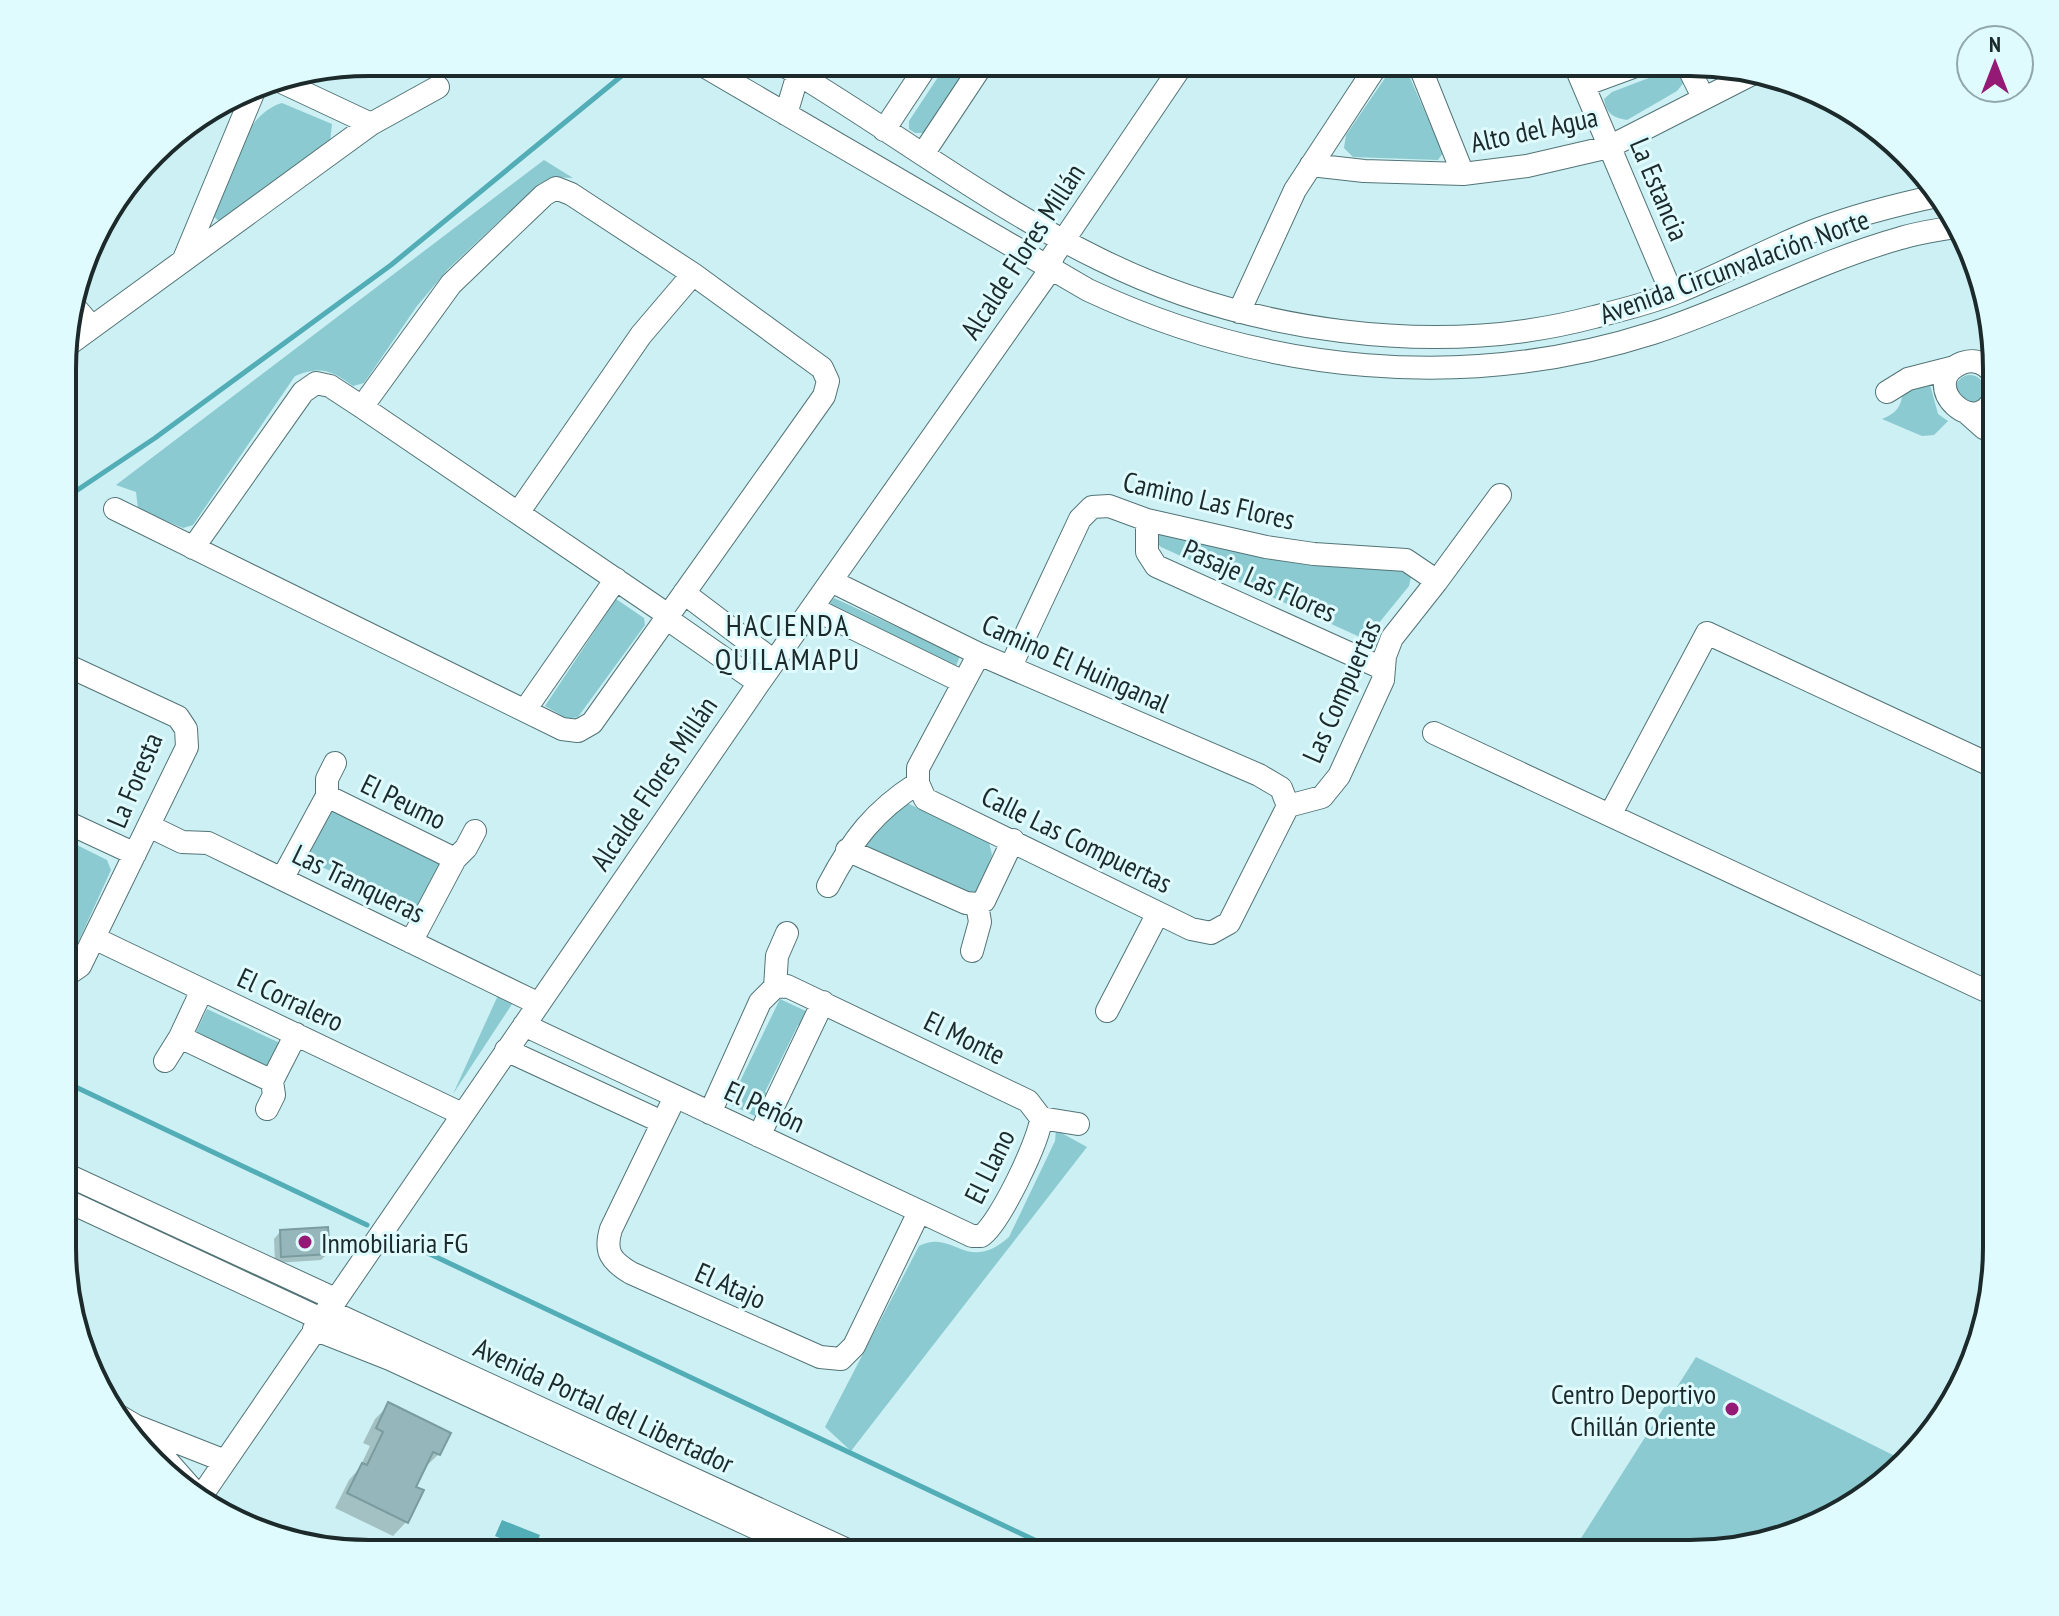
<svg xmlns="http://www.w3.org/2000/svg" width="2059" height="1616" font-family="'PT Sans Narrow',sans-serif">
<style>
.green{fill:#8bcad0}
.water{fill:#52adb6}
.shadow{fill:#0003}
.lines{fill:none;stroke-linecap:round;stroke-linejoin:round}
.stream{stroke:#52adb6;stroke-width:5}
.building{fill:#95b7bb;stroke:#7a9c9f;stroke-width:2}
.minor-casing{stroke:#537477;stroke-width:24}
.minor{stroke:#fff;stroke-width:22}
.poi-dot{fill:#951a75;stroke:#dffbfe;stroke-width:3}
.labels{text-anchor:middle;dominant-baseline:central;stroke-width:6;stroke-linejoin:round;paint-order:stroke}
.street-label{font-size:28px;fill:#1c2a2b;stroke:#dffbfe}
.poi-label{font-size:28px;fill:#1c2a2b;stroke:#dffbfe;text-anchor:start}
.neighbourhood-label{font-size:30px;letter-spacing:2px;fill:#1c2a2b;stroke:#dffbfe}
.rim{fill:none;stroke:#1c2a2b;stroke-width:4}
</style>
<rect width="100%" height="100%" fill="#ccf0f3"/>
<path class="green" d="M948,62H971L925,133H915L909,129V121Z
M1396,62H1403L1443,153L1438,160L1353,157L1344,148L1346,135Z
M1675,68L1684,73L1685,81L1677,91L1627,120C1613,118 1606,113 1604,99L1612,92Z
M282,103L332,124L330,142L220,222L211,214C226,179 243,114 282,103Z
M544,160L573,178L554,177L539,184L448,269L417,306L364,383L353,386C331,370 321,366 295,376L193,525L183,528L138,509L136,492L116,485Z
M1956 389a14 14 0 1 1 28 0a14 14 0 1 1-28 0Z
M1929,381L1938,414L1948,421L1934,435L1922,436L1882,419C1897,413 1901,407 1903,391Z
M1161,533L1405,570L1411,577L1409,586L1374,629L1371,642L1161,547L1155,541Z
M834,598L960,656L956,666L829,604Z
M616,599L644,618L645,625L578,717L568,719L545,706Z
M329,802L448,861L421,916L302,857Z
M907,803L989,842L992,855L978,893H964L866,847C873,828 891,814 907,803Z
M77,845L107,860L111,870L70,960L63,962L64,873Z
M500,991L516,998L453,1094Z
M780,999L810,1013L804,1025H798L765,1092L770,1095L759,1118L729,1104Z
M207,1009L280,1043L266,1070L194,1036Z
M1056,1130L1087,1147L851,1451L825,1427L919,1246C954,1228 966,1275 1009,1237L1055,1141Z
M1696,1357L1905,1461L1808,1530L1690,1554H1571Z"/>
<path class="water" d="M502,1520L540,1535L533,1552L495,1536Z"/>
<path class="shadow" d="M280,1232L328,1253L321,1260L275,1263L274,1239Z
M389,1405L439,1454L424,1468L414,1488L407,1521L393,1536L335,1508L349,1480L359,1469L370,1446L363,1443L375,1419Z"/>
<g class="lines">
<path class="stream" d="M64,499L155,438L391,265L630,69
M63,1081L367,1225
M396,1238L1064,1554"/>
</g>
<path class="building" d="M328,1227L330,1254L281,1257L280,1230Z
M388,1402L451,1433L440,1455L433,1452L416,1487L424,1490L408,1523L347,1493L362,1463L367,1465L383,1432L376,1428Z
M728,1544L735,1554H716Z"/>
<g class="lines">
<g class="minor-casing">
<path id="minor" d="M697,62L1088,290C1265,373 1465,393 1653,333C1737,306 1815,262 1901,238C1920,232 1940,230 1960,226
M778,62C885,125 987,204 1099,259C1245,332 1436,359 1594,317C1622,310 1651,303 1678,292C1725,273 1769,248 1816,230C1856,215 1895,205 1937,196
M1418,62L1463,174
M1574,63L1672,294
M1686,63L1703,97
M273,78L371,124
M1584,85L1644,63
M786,114L798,74
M884,130L929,62
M923,154L984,62
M1311,165L1364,171L1463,174L1527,166L1609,147L1754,73
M184,259L256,86
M73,305L92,327
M1239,312L1295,190L1379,62
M65,347L371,124L438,87
M1997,390C1980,448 1914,382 1962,363C1980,356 1996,370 1997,388
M1887,392L1908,379L1955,367
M1966,412L1984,428L1997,434
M115,509L562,729L578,731L592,723L824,396L828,381L822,368L693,274L571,194L556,188L544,195L451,284L362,407
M518,513L641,335L693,274
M1147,520V552L1156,566L1384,669
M193,548L303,392L316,383L330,386L362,407L668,615
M831,581L979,654L1259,775L1281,788L1288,806
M684,593L774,661
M812,608L963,682
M666,618L759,683
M979,654L918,768V783L925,799L1191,929L1211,933L1229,923L1288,806
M1011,666L1080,519L1092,507L1109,506L1147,520L1266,547L1314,554L1406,560L1437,581
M525,710L616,579
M1434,733L1997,996
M327,796V779L335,763
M1288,806L1322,797L1339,776L1383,680L1385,656L1392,638L1437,581L1500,495
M1610,815L1707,633L1997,768
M64,821L135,854
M149,826L182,842L208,843L539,1004
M847,850L966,903L977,904L984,901L1013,840
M455,859L466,848L475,831
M282,879L327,796L455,859L411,942
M828,886C852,840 874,811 918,783
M94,938L462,1114
M972,951L980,922L977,904
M63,974L67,975L80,966L187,747L186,729L178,717L64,664
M775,987L777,956L787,933
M202,990L180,1037L272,1081L296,1034
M1107,1011L1158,913
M524,1025L972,1236H981C999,1225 1040,1139 1041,1118
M506,1050L662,1122
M165,1061L180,1037
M675,1097L611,1229C604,1252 611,1261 631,1273L820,1357L841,1359L854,1346L919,1212
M267,1109L274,1095L272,1081
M710,1113L760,1002L775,987L787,986L1028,1101L1041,1118L1078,1124
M759,1136L823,1002
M63,1173L335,1299
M63,1199L321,1319
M327,1310L856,1554
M314,1329L390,1359L812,1554
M119,1416L136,1426L225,1461
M139,1429L200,1498
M200,1498L759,683L1050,270L1053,256L1184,62"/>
</g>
<use href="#minor" class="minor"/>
</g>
<g class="poi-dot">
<circle cx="305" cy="1242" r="8"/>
<circle cx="1732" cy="1409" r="8"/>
</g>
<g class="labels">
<g class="street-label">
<text transform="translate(1534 129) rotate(-12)">Alto del Agua</text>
<text transform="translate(1660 189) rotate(67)">La Estancia</text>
<text transform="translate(1022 251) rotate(-57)">Alcalde Flores Millán</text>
<text transform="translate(1734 266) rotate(-20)">Avenida Circunvalación Norte</text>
<text transform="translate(1209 500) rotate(13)">Camino Las Flores</text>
<text transform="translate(1260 580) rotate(24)">Pasaje Las Flores</text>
<text transform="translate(1076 663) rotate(24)">Camino El Huinganal</text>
<text transform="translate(1341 691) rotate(-66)">Las Compuertas</text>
<text transform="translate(134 780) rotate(-67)">La Foresta</text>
<text transform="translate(653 783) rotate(-56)">Alcalde Flores Millán</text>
<text transform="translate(404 801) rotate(26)">El Peumo</text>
<text transform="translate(1077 839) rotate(26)">Calle Las Compuertas</text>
<text transform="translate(359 883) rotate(26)">Las Tranqueras</text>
<text transform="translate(291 999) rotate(25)">El Corralero</text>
<text transform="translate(965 1037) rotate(26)">El Monte</text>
<text transform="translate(765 1106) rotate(25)">El Peñón</text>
<text transform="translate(989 1166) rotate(-64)">El Llano</text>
<text transform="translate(731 1285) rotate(24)">El Atajo</text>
<text transform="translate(604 1405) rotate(25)">Avenida Portal del Libertador</text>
</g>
<g class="poi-label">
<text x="321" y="1242">Inmobiliaria FG</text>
<text x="1716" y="1393" text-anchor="end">Centro Deportivo<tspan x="1716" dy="32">Chillán Oriente</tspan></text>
</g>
<g class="neighbourhood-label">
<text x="788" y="624">HACIENDA<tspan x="788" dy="34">QUILAMAPU</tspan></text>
</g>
</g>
<path d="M0 0H2059V1616H0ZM369 76H1690A293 293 0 0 1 1983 369V1247A293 293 0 0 1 1690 1540H369A293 293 0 0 1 76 1247V369A293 293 0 0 1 369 76Z" fill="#dffbfe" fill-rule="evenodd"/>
<path class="rim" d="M369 76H1690A293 293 0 0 1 1983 369V1247A293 293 0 0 1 1690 1540H369A293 293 0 0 1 76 1247V369A293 293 0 0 1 369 76Z"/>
<g transform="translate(1995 64)"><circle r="38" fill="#dffbfe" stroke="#91a7aa" stroke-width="2"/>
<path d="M0-6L14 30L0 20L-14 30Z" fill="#951a75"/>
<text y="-12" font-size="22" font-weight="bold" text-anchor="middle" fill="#1c2a2b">N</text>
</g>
</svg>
